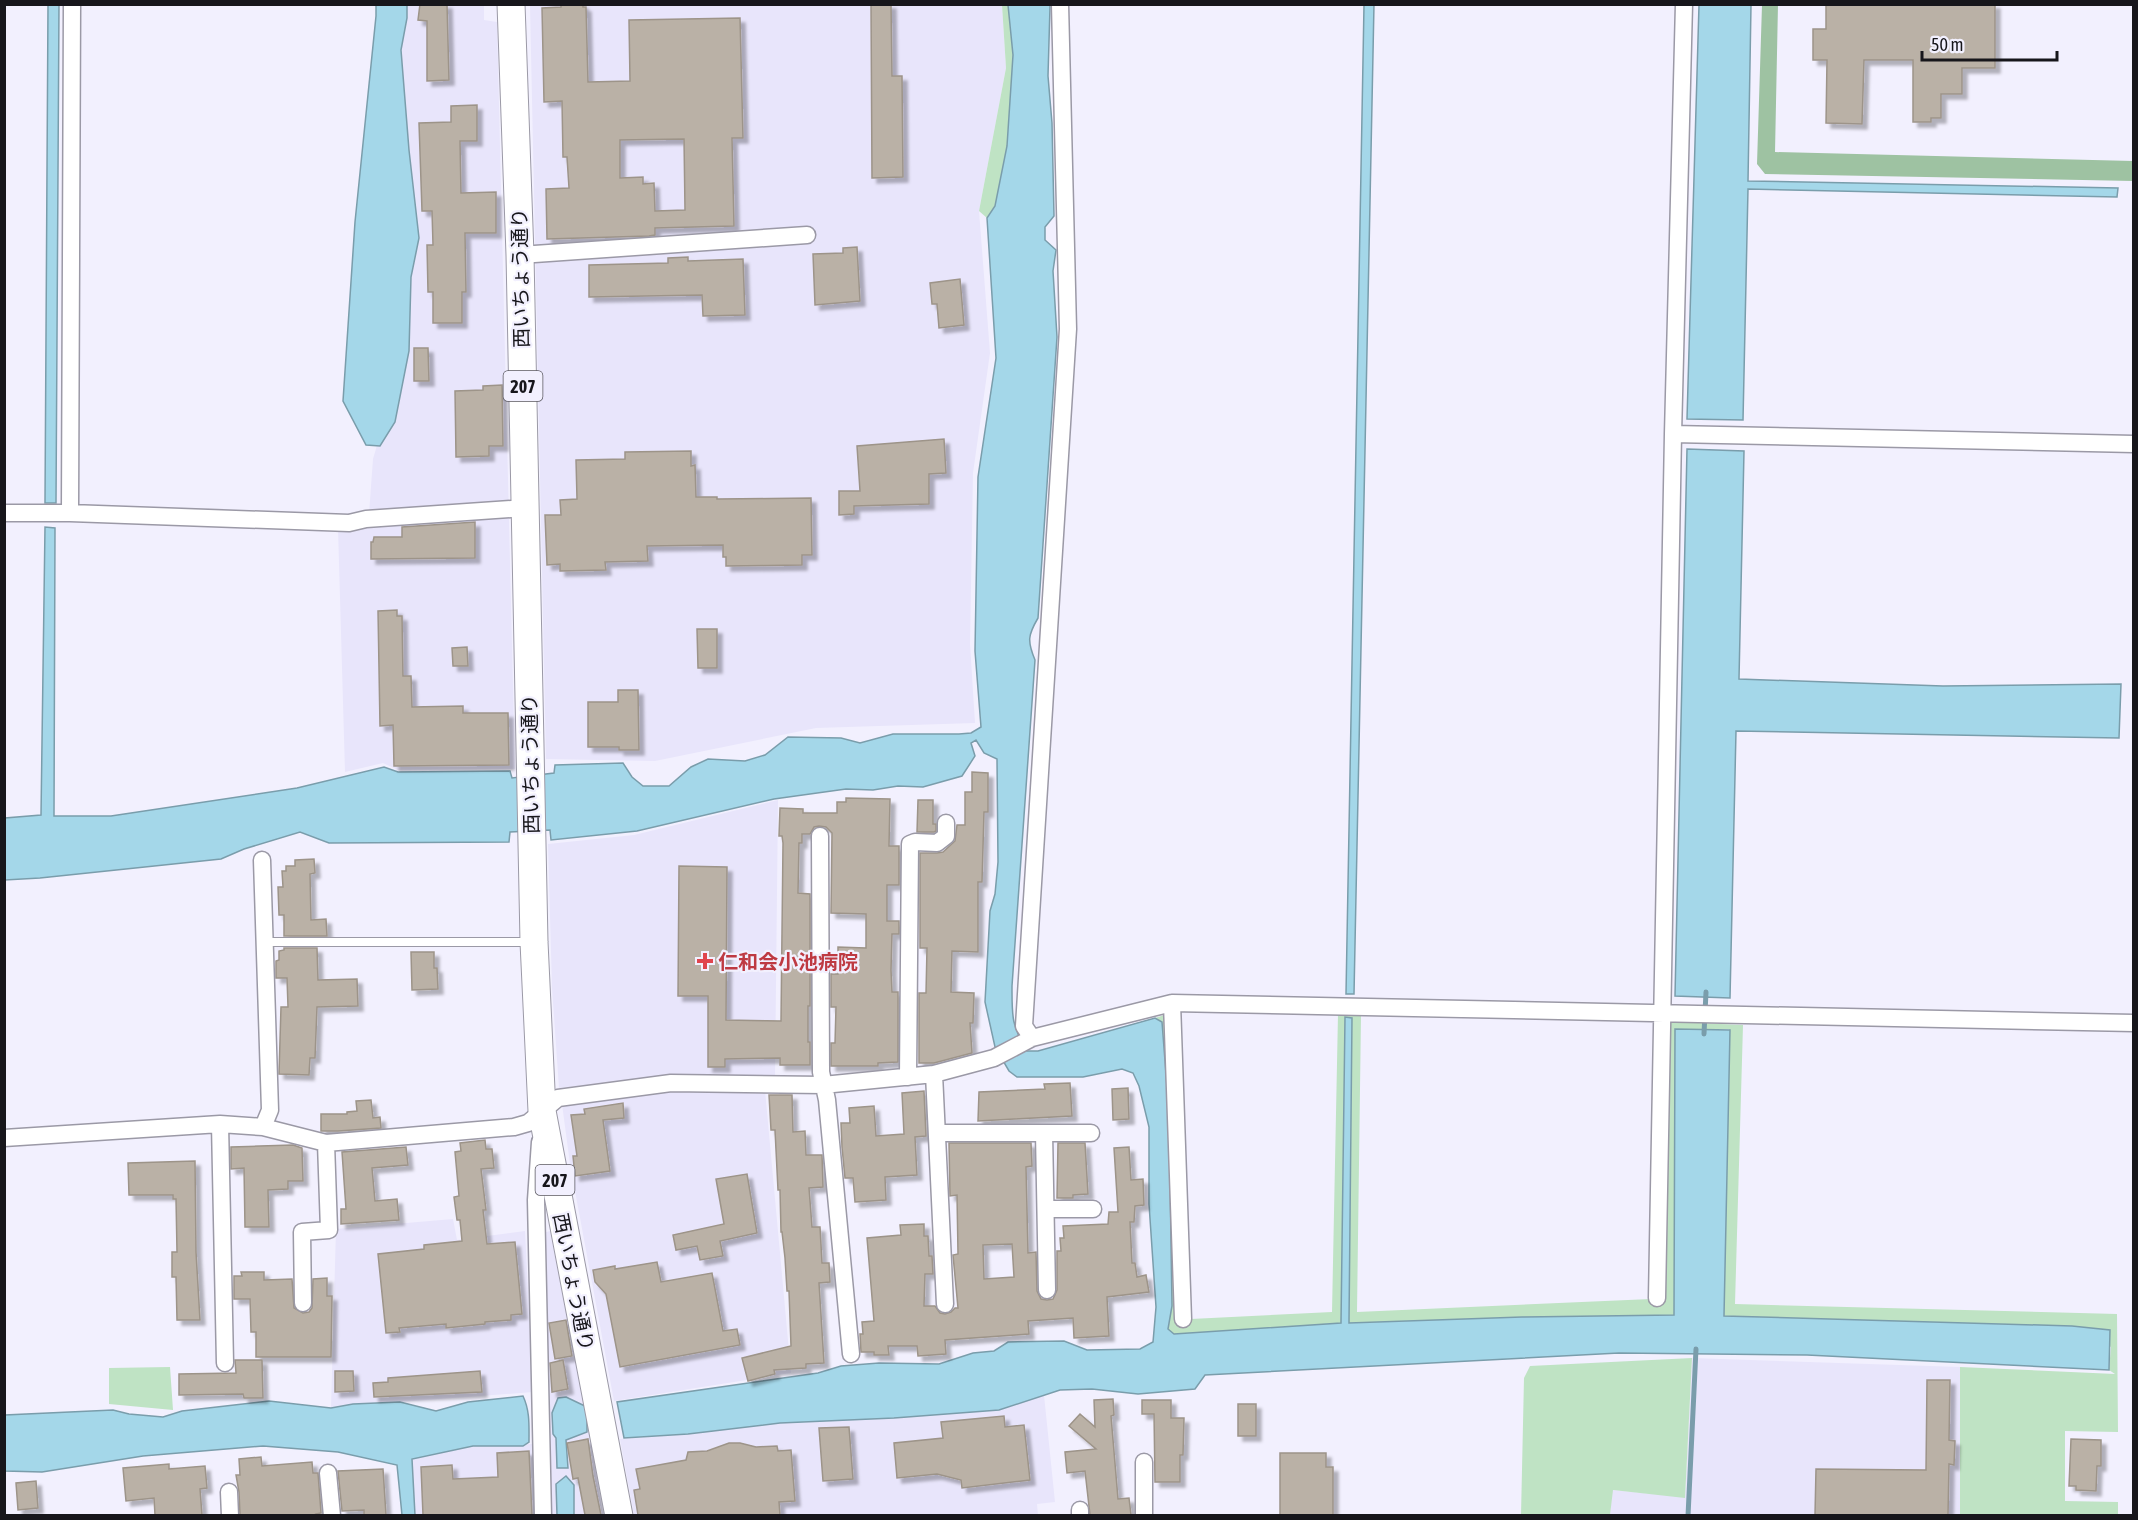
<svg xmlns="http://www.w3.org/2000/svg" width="2138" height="1520" font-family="'Asap Condensed','Noto Sans JP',sans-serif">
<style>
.built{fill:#e8e5fb}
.green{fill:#bfe3c4}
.forest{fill:#9ec2a2}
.water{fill:#a4d7e9;stroke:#7a9dab;stroke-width:1.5}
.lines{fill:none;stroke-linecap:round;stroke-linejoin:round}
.stream{stroke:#7a9dab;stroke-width:5}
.building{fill:#bab1a6;stroke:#9d9489;stroke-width:1.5;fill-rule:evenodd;filter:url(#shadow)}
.service-casing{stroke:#9b99a6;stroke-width:10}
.minor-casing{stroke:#9b99a6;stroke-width:19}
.trunk-casing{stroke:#9b99a6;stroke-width:29}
.service{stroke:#fff;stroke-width:8}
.minor{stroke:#fff;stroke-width:16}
.trunk{stroke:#fff;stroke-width:27}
.health-dot{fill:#e0444e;stroke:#f2f0fe;stroke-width:2}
.labels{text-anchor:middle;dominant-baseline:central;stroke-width:4.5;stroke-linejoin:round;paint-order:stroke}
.shield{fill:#f2f0fe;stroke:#59575f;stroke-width:1.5}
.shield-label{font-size:18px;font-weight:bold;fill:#17161b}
.street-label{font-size:20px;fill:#17161b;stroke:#f2f0fe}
.health-label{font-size:20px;font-weight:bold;fill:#be3a42;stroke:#f2f0fe;text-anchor:start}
</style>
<defs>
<filter id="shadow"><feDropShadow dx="5" dy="5" stdDeviation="1.5" flood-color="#0004"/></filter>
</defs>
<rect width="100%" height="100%" fill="#f2f0fe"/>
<path class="built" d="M398,5H484V20L497,22L515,769L398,770L383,763L345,772L338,528L369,514L373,459L392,394Z
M530,5H1002L1006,68L979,211L990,353L973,473L970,644L975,723L816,728L655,761L546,759Z
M778,800L775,1078L669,1076L559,1088L552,988L548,844L634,835Z
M668,1089L765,1090L791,1373L614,1401L570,1164L562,1104Z
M453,1219L457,1240L525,1231L533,1392L400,1402L353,1404L331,1408L336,1229Z
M550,1231L589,1429L603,1515H549L543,1233Z
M1692,1358L1960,1367V1515L1610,1516L1612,1490L1685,1497Z
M1044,1395L1055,1502L1037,1504L1038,1516L634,1515L620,1439L688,1434L780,1423L894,1418L999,1410Z
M534,1444L536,1515H415L412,1459L473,1446Z"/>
<path class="green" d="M1002,5H1008L1013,55L1007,146L995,206L987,218L979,211L1006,68Z
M1180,1010L1191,1319L1332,1312L1338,1014L1361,1015L1357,1312L1651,1299L1654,1021L1743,1025L1735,1304L2117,1314L2118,1432L2065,1431V1501L2118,1502V1515H1960V1367L2115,1374L2109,1370L2111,1347L2072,1326L1724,1317L1729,1029H1675L1674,1315L1522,1317L1349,1323L1352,1018H1345L1341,1323L1174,1334L1168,1329L1172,1306L1162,1022L1155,1018Z
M1692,1358L1685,1498L1613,1490L1610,1515H1521L1524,1378L1530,1366Z
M170,1367L173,1410L109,1404V1368Z"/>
<path class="forest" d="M1778,4L1775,152L2133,161V181L1765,174L1757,164L1762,5Z"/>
<path class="water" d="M59,4L56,503H45L48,5Z
M1374,4L1354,994H1346L1364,5Z
M376,5H407V18L401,50L409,150L419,238L411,277L409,351L395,422L380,446L366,445L343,401L355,222L376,16Z
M1008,5H1050V7L1048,76L1052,123L1054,216L1045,227V240L1056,250L1053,271L1057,337L1038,618C1028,635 1027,641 1035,660L1012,986C1012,1015 1011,1025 1027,1051H1038L1155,1018L1162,1022L1169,1113L1172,1306L1168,1329L1174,1334L1341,1323L1345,1017L1352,1018L1349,1323L1522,1317L1674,1315L1675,1029L1730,1030L1724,1316L2072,1326L2110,1330L2109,1370L1807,1355L1619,1353L1205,1375L1195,1389L1138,1394L1092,1389L1060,1390L999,1410L894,1418L780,1423L688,1434L624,1438L617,1402L818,1373L841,1366L879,1363L939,1364L973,1353L994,1351L1008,1342L1064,1341L1087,1350L1140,1349L1153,1342L1156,1307L1149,1204V1127L1139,1086L1133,1073L1122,1069L1083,1077H1017L1009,1071L995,1047L985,1002L990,911L995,894L998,862L997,759L984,753L976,740L971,743L975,756L962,776L923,787L898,786L873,790L846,789L774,799L637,831L551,840L550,830L510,832L509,842L329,843L300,832L244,849L221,859L40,878L5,880V818L41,815L45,527L55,528L54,816H111L297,788L384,767L398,772L510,771L512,778L554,773L555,765L623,763L632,777L643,786H669L691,767L708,759L745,761L765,755L788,737L841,738L860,743L893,734H959L971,733L981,727L975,651L978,477L996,358L987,218L995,206L1007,146L1013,55Z
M1699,5H1751L1748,181L2118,188L2117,197L1748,189L1743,420L1687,419Z
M1687,449L1744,451L1739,679L1943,686L2121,684L2119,738L1736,731L1730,998L1675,996Z
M523,1396C530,1411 529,1425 529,1442L523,1446H473L412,1459L415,1515H402L397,1465L338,1452L263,1446L143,1456L42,1472L5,1471V1415L113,1410L129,1414L163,1417L182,1411L269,1401L331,1408L353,1404L400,1402L436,1411L468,1402Z
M566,1397L587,1407V1432L566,1440L568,1468H557L556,1438L553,1434L552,1413L558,1398Z
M566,1476L574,1485V1515H557L556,1484Z"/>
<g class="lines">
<path class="stream" d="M1704,1034L1706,992
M1688,1516L1696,1349"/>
</g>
<path class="building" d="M420,4H447L449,80L427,81V21L418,20Z
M561,4H583V7H586L588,82L630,81L629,20L740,18L743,138H732L734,226L655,228V235L649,236L547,239L546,189L569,188L567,157H563L562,101L544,102L542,8L561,7ZM684,139L685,210L655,211L654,183L643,184V177L620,178V140Z
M871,4H891L892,76H902L903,177L872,178Z
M1826,4H1995V68H1962V94H1941V118H1931V122H1913V60H1864L1862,124L1826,123L1827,60H1813V29H1826Z
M477,105V141H460L461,193L496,192V233H465L466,292H462V323H433V292H428L427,245H433L432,211H422L419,123L451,122V106Z
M857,247L860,301L815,305L813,254L843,253V248Z
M688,257V261L743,259L745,315L703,316L702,295L589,297V265L668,263V258Z
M960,279L964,325L939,328L937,304H932L930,283Z
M414,348H428L429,381H414Z
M502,385L503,446H489V456L456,457L455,391L483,390V386Z
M944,439L946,473L929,474V504L854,506V514L839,515V491H860L857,446Z
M691,451V466L695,465L696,497H717V499L811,498L812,555H802V565L726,566V557H723V545L647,546L648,561L605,562L606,570L560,571V564L547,565L545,515H561L560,500L577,499L576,460L625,459V452Z
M475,522V558L371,559V542H373L374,537H402V527Z
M397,610V616H402L403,676H411L412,707L463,706V713H508L509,765L394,766L393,725L380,726L378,611Z
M697,629H717V668H698Z
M467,647L468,666H453L452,648Z
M618,690H638L639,750H619V747H588V702H618Z
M972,772L988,773V812H984L982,882H978V952L952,951L951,992L974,993L973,1023H970L972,1053L934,1063H919V993H926L927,948H920V853H937L943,852L955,841L957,825H965V792H972Z
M846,798L890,799L889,846H899V885H887V921H899V934H892L891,970L892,992H898V1062L878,1063V1066H831V1043H835L836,1007H831V974H838V947L866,948V914L831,913L832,833L826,827L819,826L814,827L810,834H802V843H799L798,893L810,894V1006H808V1042H810V1065H780V1058L725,1059V1067H708V996H678L679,866L727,867L726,1020L781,1021L783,843L782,836H779L780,808L803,809V813H837V802H846Z
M918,800H933V824H936V831L934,832H917Z
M314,859L315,873L310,874L311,920L326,919L327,936H284V915H279L278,887H283L282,871H286V866H295V860Z
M284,948H317L318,980L357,979L358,1006L317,1007L315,1058H310L309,1075L279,1074L281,1007H288L287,978H276V961L279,960V951L284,950Z
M411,952H434V968H437L438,989L412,990Z
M1070,1083L1072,1116L978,1121L979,1092L1045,1089L1044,1084Z
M1128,1088L1129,1119L1113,1120L1112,1089Z
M924,1091L926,1136L915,1137L917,1175L885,1177L886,1200L855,1202L853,1178H845L842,1147L841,1123H850L849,1108L874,1106L876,1136L904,1134L902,1093Z
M769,1095H792L793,1132L805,1131L806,1155H822L823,1187L809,1188L812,1227H820L822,1263H829L830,1282L819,1283L824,1363L806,1364V1368L774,1370L775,1374L748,1381L742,1358L791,1346L789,1291H787L785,1258L782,1232H781L780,1190H778L775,1130H771Z
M371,1100L373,1118L380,1117L381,1128L338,1131H321V1114H347V1112L357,1111L356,1101Z
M623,1103L624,1118L603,1120L610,1171L575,1176L573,1156H577L571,1115L585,1114L584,1109Z
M485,1140L486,1149H492L494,1168L481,1169L486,1210H483L487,1244L515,1242L522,1314L511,1315V1320L485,1322V1324L446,1328V1324L399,1328L400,1332L386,1333L378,1254L424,1249V1245L462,1241L460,1220H457L454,1197L459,1196L455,1152L461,1151L460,1143Z
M949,1143H1031L1032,1166L1026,1167L1028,1253L1036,1252L1037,1291L1041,1299L1047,1300L1053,1299L1057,1290V1251H1061L1060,1238H1064L1063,1226L1108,1224L1109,1212H1118L1114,1148L1129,1147L1131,1180L1143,1179L1144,1205L1135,1206L1134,1222H1130L1132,1263H1135L1137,1277L1146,1275L1149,1292L1107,1297L1109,1336L1074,1338L1073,1318L1028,1321L1029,1334L945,1340L946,1354L918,1356L917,1346H888L889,1355H874V1352H861L860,1334H863L862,1322L874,1321L867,1238L901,1235L900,1225L924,1224V1236H928L929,1256H932L933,1274H925L924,1306H935L940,1313L945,1314L951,1312L955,1308H958L953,1255L958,1254L957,1195L950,1196ZM1012,1244L1014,1277L984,1279L983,1245Z
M1058,1143H1085L1088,1194L1073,1195V1198H1057Z
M293,1145L302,1148L303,1181H288V1189L268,1190L269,1227H245L244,1168L231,1169V1147Z
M406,1147L408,1165L372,1168L375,1201L397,1199L399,1220L341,1224V1209H346L342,1152Z
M195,1161L196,1252L200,1320H177L176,1277H172V1252H177L176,1199H173V1195H129L128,1163Z
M747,1174L757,1233L720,1241L723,1256L700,1260L697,1246L676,1250L673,1235L724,1224L716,1179Z
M657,1262L661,1282L712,1273L723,1331L737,1329L740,1345L620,1367L606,1294L595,1282L593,1270L615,1266V1269Z
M241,1272H264V1280L292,1279L294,1308L303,1313L309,1312L312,1308L313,1279L327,1278V1296H332L331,1357H256V1332H251L250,1299H234V1276H242Z
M566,1320L572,1356L555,1359L549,1323Z
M235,1360H262L263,1398H244L243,1394L179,1395V1374L236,1373Z
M563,1360L568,1389L552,1392L550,1363Z
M335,1371H353L354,1391L335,1392Z
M480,1371L482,1392L374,1397L373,1383L388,1382V1378Z
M1927,1380H1950L1949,1440L1955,1441L1954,1465L1949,1464L1948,1515H1815L1816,1469L1926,1470Z
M1113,1399L1114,1415L1111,1416L1118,1499L1129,1498L1131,1515H1090L1085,1471L1067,1473L1065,1452L1096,1449L1069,1426L1080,1414L1095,1427L1094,1400Z
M1142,1400H1171V1418H1184L1183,1455H1180V1482H1155L1154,1414H1142Z
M1238,1404H1256V1436H1238Z
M1004,1416L1005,1427L1024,1425L1030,1480L962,1488L961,1480L937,1474L897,1478L894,1443L943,1438L941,1422Z
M849,1427L853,1479L823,1481L819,1428Z
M588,1439L593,1476L601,1515H585L578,1478L573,1479L567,1443Z
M2071,1439L2101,1440V1466H2097L2096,1491L2076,1490V1486H2069Z
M729,1443H740L756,1447L777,1446L778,1451L791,1450L795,1501L779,1502L780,1515H638L634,1490L640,1489L636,1469L686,1460L688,1452L707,1451Z
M529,1451L532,1515H423L421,1467L452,1465L453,1479L498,1477L497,1453Z
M1280,1453H1326V1467H1333V1515H1280Z
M261,1457L262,1466L312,1462L313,1473H318L321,1513L316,1514L317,1515H240L239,1492L236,1475H240L239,1459Z
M169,1464V1469L205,1466L207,1488L200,1489L202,1515H155L154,1498L126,1501L123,1468Z
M383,1469L386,1515H364V1510L342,1511L338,1471Z
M36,1481L38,1508L18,1510L16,1483Z"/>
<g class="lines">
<g class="service-casing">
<path id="service" d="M265,942H530"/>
</g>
<g class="minor-casing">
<path id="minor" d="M520,255L807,235
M1673,434L2134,444
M4,513H70L349,523L366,519L525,508
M70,513L72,4
M820,836L821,1072L827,1100L851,1354
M262,860L270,1110L263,1127
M1172,1003L1183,1319
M1032,1038L1024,1026L1068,329L1060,4
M934,1074L945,1304
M908,1077L910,844L915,842L937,843L946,836V823
M220,1124L225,1363
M938,1133H1091
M1044,1133L1047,1290
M4,1138L220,1124L263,1127L326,1143L514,1127L528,1123L558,1098L671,1083L823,1085L934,1074L994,1058L1032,1038L1172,1003L2134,1023
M540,1142L536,1200L543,1516
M1046,1209H1093
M1657,1298L1673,434L1684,4
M303,1303L302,1232L329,1230L326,1143
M328,1473L332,1516
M229,1492L230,1516
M1080,1510V1516
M1144,1516V1462"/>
</g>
<g class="trunk-casing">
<path id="trunk" d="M511,4L520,255L534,942L542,1111L619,1516"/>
</g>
<use href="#service" class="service"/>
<use href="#minor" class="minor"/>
<use href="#trunk" class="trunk"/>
</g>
<path class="health-dot" d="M702 952h6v6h6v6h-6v6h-6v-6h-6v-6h6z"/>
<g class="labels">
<g class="shield">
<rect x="503.5" y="371" width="39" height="30" rx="4.5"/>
<rect x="535.5" y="1165" width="39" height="30" rx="4.5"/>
</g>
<g class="shield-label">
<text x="523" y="386">207</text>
<text x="555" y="1180">207</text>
</g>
<g class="street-label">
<text transform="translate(520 278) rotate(-91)">西いちょう通り</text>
<text transform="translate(530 764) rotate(-91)">西いちょう通り</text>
<text transform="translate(574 1282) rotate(79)">西いちょう通り</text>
</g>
<g class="health-label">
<text x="718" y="961">仁和会小池病院</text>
</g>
</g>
<rect width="2138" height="1520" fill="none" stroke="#17161b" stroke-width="12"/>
<path d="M1922 51v9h135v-9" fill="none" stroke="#17161b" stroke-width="3"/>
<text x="1931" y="51" font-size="18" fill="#17161b" stroke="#f2f0fe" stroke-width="4.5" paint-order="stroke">50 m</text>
</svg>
